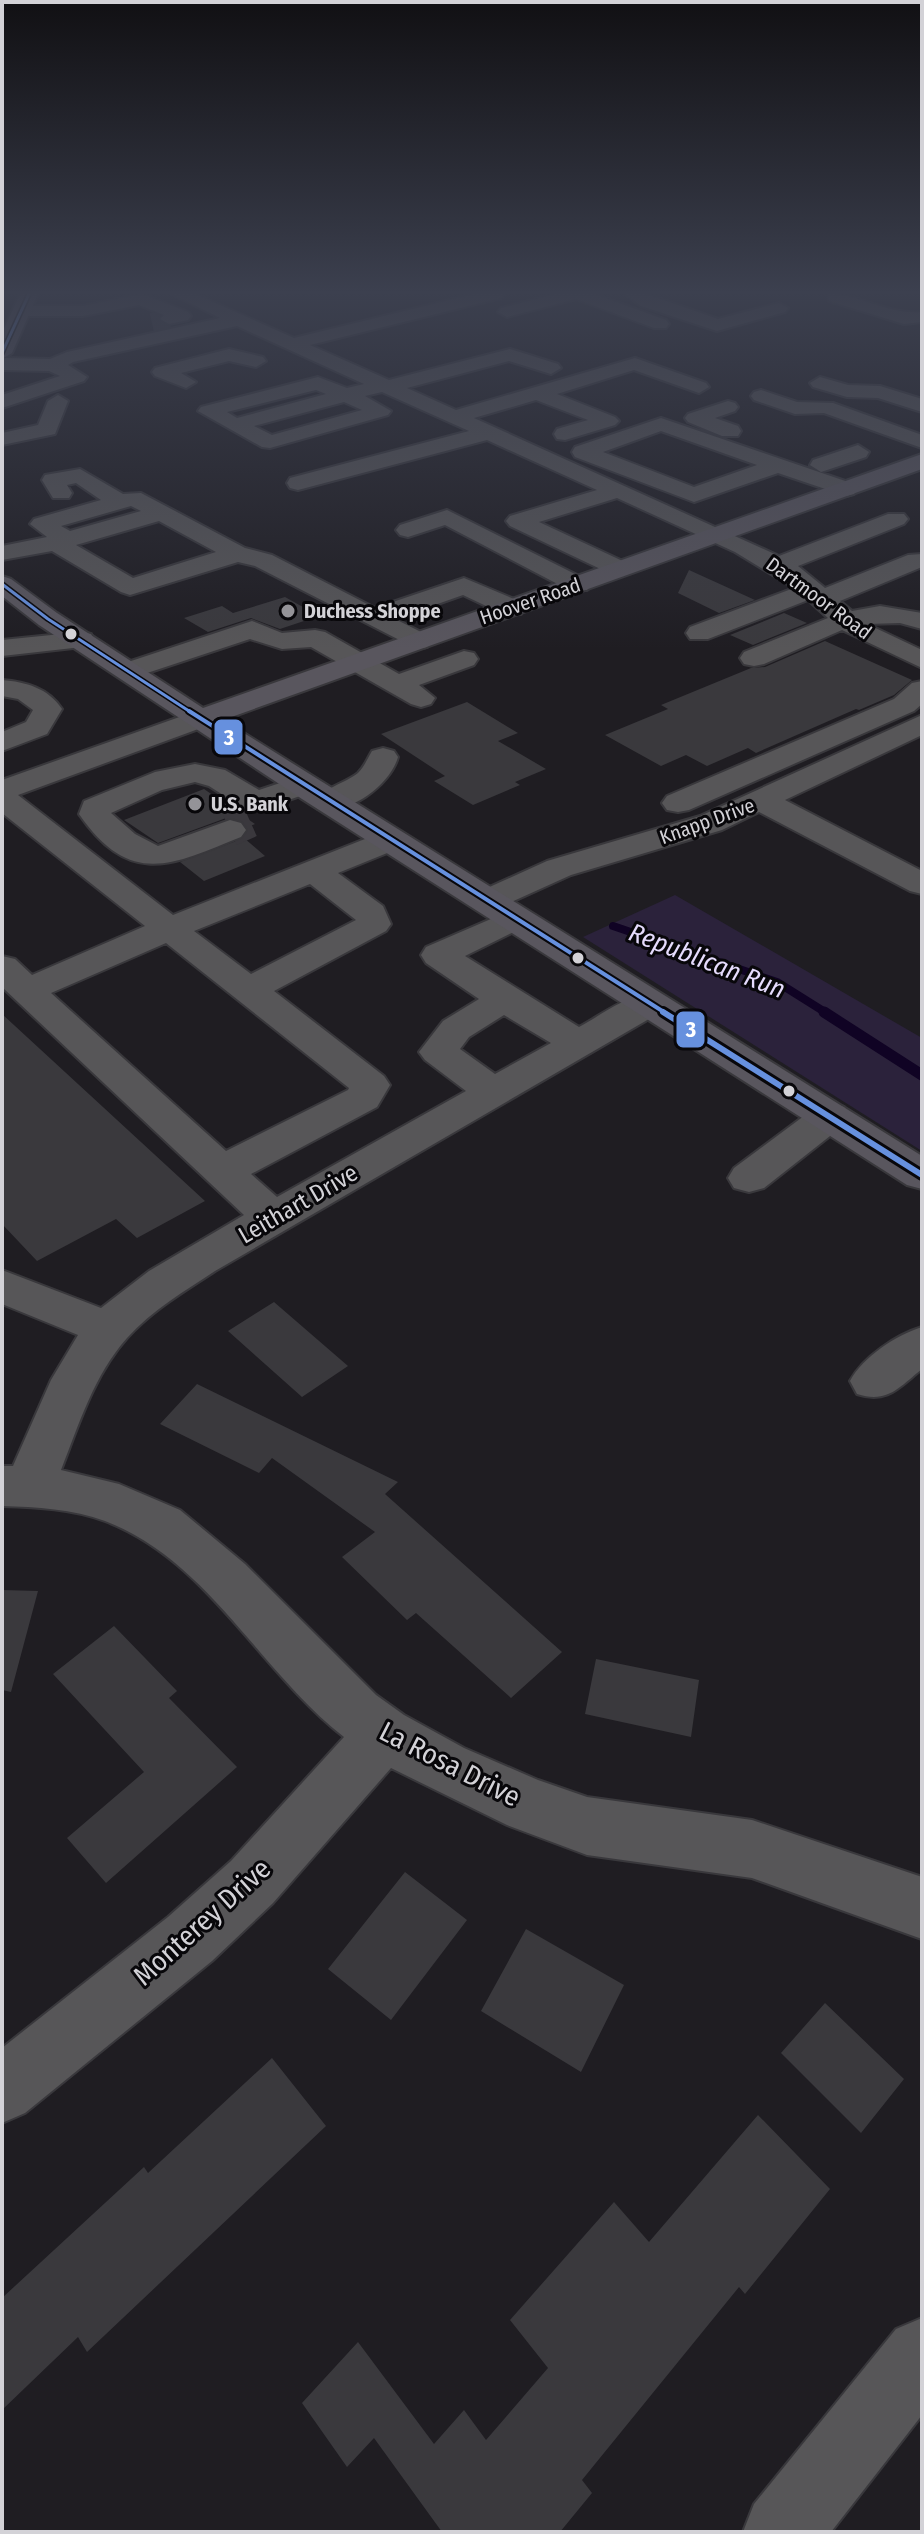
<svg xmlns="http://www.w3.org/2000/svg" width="924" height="2534" font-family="'Fira Sans Condensed',sans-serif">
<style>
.green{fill:#2b223b}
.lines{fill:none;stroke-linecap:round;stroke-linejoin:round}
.stream-far1{stroke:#100324;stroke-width:8}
.stream{stroke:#100324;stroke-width:11}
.building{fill:#3a393d}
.minor-tunnel-far1{stroke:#3a383d;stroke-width:20;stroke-dasharray:20 10;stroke-linecap:butt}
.minor-tunnel{stroke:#3a383d;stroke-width:33;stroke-dasharray:33 16;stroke-linecap:butt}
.minor-casing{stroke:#39383c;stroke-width:4}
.major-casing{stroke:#39383c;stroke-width:4}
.minor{fill:#575658;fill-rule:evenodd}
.major{fill:#59565e;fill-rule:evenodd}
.bus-1-far2-casing{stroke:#08070a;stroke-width:6}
.bus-1-far1-casing{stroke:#08070a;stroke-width:8}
.bus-1-casing{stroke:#08070a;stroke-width:12}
.bus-1-far2{stroke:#6690de;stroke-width:3}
.bus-1-far1{stroke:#6690de;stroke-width:4}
.bus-1{stroke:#6690de;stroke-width:6}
.poi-dot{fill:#949398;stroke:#08070a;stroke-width:3}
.bus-dot{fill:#d3d2d7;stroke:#08070a;stroke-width:3}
.labels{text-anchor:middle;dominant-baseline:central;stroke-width:6;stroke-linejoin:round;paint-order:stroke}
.far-street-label{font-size:20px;fill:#d3d2d7;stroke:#08070a}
.far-poi-label{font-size:20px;font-weight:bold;fill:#d3d2d7;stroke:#08070a;text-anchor:start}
.street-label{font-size:24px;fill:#d3d2d7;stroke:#08070a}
.water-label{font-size:26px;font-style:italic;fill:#e6dcfd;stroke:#08070a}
.near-street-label{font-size:28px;fill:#d3d2d7;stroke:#08070a}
.line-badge{stroke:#08070a;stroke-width:3}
.badge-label{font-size:22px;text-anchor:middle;font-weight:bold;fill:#fff}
</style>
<rect width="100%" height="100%" fill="#1f1d22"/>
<path class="green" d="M675,895L922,1038V1151L583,937Z"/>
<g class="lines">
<path class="stream-far1" d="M613,926L777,982L828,1014"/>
<path class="stream" d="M824,1012L922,1075"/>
</g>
<path class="building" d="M689,570L755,600L719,613L678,593Z
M285,597L319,616L280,629L251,618L208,632L184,618L222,606L233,613Z
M784,613L807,623L753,645L730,635Z
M825,641L912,680L894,695L859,710L856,709L756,753L748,748L707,766L686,755L661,766L605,735L668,709L661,705L751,668L765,667Z
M467,702L518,733L498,741L546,769L515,782L520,785L473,805L434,781L445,776L381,734Z
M204,789L255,824L248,827L242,820L229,817L158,843L124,820Z
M244,838L265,856L204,881L180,862Z
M2,1014L205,1201L137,1238L116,1219L37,1261L2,1224Z
M274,1302L348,1366L302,1397L228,1331Z
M197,1384L398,1482L385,1494L562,1652L511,1698L416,1613L407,1620L342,1557L375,1532L272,1458L259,1473L160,1424Z
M2,1590L38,1591L11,1692L2,1690Z
M114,1626L177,1691L169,1698L237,1767L106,1883L67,1838L144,1772L53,1674Z
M596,1659L699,1680L691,1737L585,1714Z
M405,1872L467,1920L391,2020L328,1969Z
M526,1929L624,1985L581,2072L481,2011Z
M825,2003L904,2079L861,2133L781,2053Z
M272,2058L326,2126L87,2352L78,2337L2,2410V2298L144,2167L148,2173Z
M758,2115L830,2189L745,2294L739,2287L582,2480L592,2493L560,2532H442L374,2438L347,2467L302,2403L358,2342L434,2444L464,2410L486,2440L548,2368L510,2320L614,2202L649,2242Z"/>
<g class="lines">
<path class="minor-tunnel-far1" d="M152,323L169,319"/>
<path class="minor-tunnel" d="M230,830L250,821"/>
<g class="minor-casing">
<path id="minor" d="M142,294L188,312L191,316L188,320L169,324L160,319L164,315L139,305L83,316H22L13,311L22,306H83Z
M172,294H195L294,338L474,294H504L501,298L310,345L389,380L510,349L558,364L561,368L551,374L509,361L407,388L456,410L635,358L706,383L709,387L699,393L634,370L557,394L615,417L619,421L615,425L565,440L557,439L554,434L557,429L588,420L536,400L474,418L779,556L888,514H904L908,519L904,524L798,566L825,588L908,555L922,554V567L840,601L852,611L880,606L922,613V629L900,623L867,624L922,650V668L842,630L764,664L754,666L744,664L740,658L744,652L828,618L808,600L708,639H690L686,633L690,627L794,588L735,552L617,498L539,522L629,564L633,569L629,574H611L510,526L506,521L510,516L597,490L487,440L298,490L290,488L287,483L290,478L469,431L382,392L365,396L391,411L388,415L270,448L262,447L198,411L201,407L318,377L347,388L364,384L237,326L73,362L68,365L87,377L84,381L2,408V395L60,376L49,371L2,370V358L50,359L67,352L220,318ZM316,390L326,394L237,418L227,412ZM344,402L362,410L272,435L254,426Z
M556,294H594L666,320L669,324L666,328H654L576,299L507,317L498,312L501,308Z
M625,294H646L718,319L779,303L788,308L785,312L717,331L641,306Z
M828,294C861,294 887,315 922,312V322L904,324L829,301Z
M229,349L263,357L266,361L256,367L229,361L181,373L196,382L186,388L155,376L152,372L155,368Z
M820,377L848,385L880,386L922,399V412L878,398L847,397L813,387L810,383Z
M761,390L797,402L833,403L922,435V448L824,413L795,414L754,400L751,396L754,392Z
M58,395L68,401L55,434L2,445V433L38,425L48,401Z
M728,401L735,403L738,407L735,411L715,418L738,426L741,431L738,436H722L688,422L685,418L688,414Z
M661,418L854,484L857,489L854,494L846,496L778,473L694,502L575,457L572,452L575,447ZM661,431L757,465L694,487L603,452Z
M858,445L869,452L866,457L821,472L810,465L813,460Z
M80,469L123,494L141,493L245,548L272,555L375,608L464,578L521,602L525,608L521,614H503L463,595L395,619L427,635L430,641L427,647L417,649L255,566L238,562L130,595L121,592L52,551L2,560V546L47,537L30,524L34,519L101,500L76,483L67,485L72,493L69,498H53L42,480L45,475ZM131,506L141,511L70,531L61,526ZM159,521L216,552L133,578L76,545Z
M447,510L587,580L591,585L587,590H569L445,525L408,537L400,535L396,530L400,525Z
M252,621L282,633L315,630L325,632L399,674L464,651L474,653L478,659L474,665L419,685L435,698L431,704L421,707L411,704L311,647L282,649L250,639L129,679L119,677L115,671L119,665Z
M81,632L91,634L94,640L91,646L2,656V640Z
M2,680C26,682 48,688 62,709L47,734L2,751V732L26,722L33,710L18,699L2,696Z
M922,681V704L914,711L689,810L678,812L667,810L662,803L667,796L894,699L912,683Z
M202,709L212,712L217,718L212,724L18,795L173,915L380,833L391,830L402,833L407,840L402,847L338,873L383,906L391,924L386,931L274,991L384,1076L390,1085L377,1107L251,1174L277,1197L466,1091L425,1060L419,1052L443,1021L479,999L426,963L421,955L426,947L514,909L526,912L531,919L526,926L465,956L579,1027C604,1014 632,989 661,996L666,1004L661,1012L215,1271C185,1291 152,1310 127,1338C94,1375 79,1424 61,1470L119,1484L180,1510L245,1564L376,1695L404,1715L464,1748L538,1780L587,1797L752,1820L922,1877V1939L752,1878L587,1855L507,1825L391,1768L273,1903L212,1961L25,2113L2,2123V2048L168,1917L231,1861L344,1737C260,1672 208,1560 105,1521C73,1509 36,1507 2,1506V1466H13L51,1380L78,1335L2,1304V1270L101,1308L149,1271L244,1215L2,987V956L15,959L32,975L145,926L2,813V780ZM310,884L356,920L251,974L194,931ZM166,943L349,1088L348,1090L226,1151L51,993ZM504,1015L551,1043L495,1074L460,1049L469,1037Z
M922,715V735L785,800L922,871V894L910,891L759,812L722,830L571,875L498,908L486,911L474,908L469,901L474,894L547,861L700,816Z
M383,748L394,751L398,757C390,786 347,816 318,809L313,802C323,788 344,784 358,773C365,766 367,759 372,751Z
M195,764L225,770L259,790L301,776L312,778L316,785L312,792L256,811L245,809L209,786L195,782L162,790L111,813L135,834L158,846L230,820L241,823L246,830L241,837C173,864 131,889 79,814L84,801L155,772Z
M830,1103L844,1107L850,1116L844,1125L764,1188L749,1192L734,1188L728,1178L734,1168L816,1107Z
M922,1327V1369C899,1387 888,1404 857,1394L850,1381C863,1357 896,1335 922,1327Z
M922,2318V2415L831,2532H743L754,2504L896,2329Z"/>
</g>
<g class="major-casing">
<path id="major" d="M20,294H38L12,353L2,359V333Z
M922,454V469L223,720L922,1156V1189L907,1185L302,799L39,625L2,596V576L11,579L57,613L203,708Z"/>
</g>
<use href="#minor" class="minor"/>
<use href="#major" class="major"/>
<g class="bus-1-far2-casing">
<path id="bus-1-far2" d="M2,353L29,294
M2,584L48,619L192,713"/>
</g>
<g class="bus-1-far1-casing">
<path id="bus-1-far1" d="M189,711L667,1014"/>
</g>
<g class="bus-1-casing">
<path id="bus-1" d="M663,1012L922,1175"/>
</g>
<use href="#bus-1-far2" class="bus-1-far2"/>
<use href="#bus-1-far1" class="bus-1-far1"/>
<use href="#bus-1" class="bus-1"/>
</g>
<linearGradient id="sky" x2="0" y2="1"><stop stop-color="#111013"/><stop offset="0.45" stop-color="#3c404f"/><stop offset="1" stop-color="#3c404f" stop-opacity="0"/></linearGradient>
<rect width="924" height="649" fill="url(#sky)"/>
<g class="poi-dot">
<circle cx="288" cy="611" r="8"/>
<circle cx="195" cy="804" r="8"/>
</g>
<g class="bus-dot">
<circle cx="71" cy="634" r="7"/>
<circle cx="578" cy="958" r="7"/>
<circle cx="789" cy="1091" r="7"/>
</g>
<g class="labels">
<g class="far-street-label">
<text transform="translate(819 598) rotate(36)">Dartmoor Road</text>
<text transform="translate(530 601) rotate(-19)">Hoover Road</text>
<text transform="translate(707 821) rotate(-20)">Knapp Drive</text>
</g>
<g class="far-poi-label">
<text x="304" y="611">Duchess Shoppe</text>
<text x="211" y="804">U.S. Bank</text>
</g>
<g class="street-label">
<text transform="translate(298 1204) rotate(-30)">Leithart Drive</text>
</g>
<g class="water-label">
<text transform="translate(707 961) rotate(21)">Republican Run</text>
</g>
<g class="near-street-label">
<text transform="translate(450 1764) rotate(27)">La Rosa Drive</text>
<text transform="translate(202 1922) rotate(-42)">Monterey Drive</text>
</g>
</g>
<g class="line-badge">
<rect x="213" y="718" width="31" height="38" rx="8" fill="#6690de"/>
<rect x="675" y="1010" width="31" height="39" rx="8" fill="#6690de"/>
</g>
<g class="badge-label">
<text x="229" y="745">3</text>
<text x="691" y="1037">3</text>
</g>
<rect width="924" height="2534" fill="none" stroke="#d3d2d7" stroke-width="8"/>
</svg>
